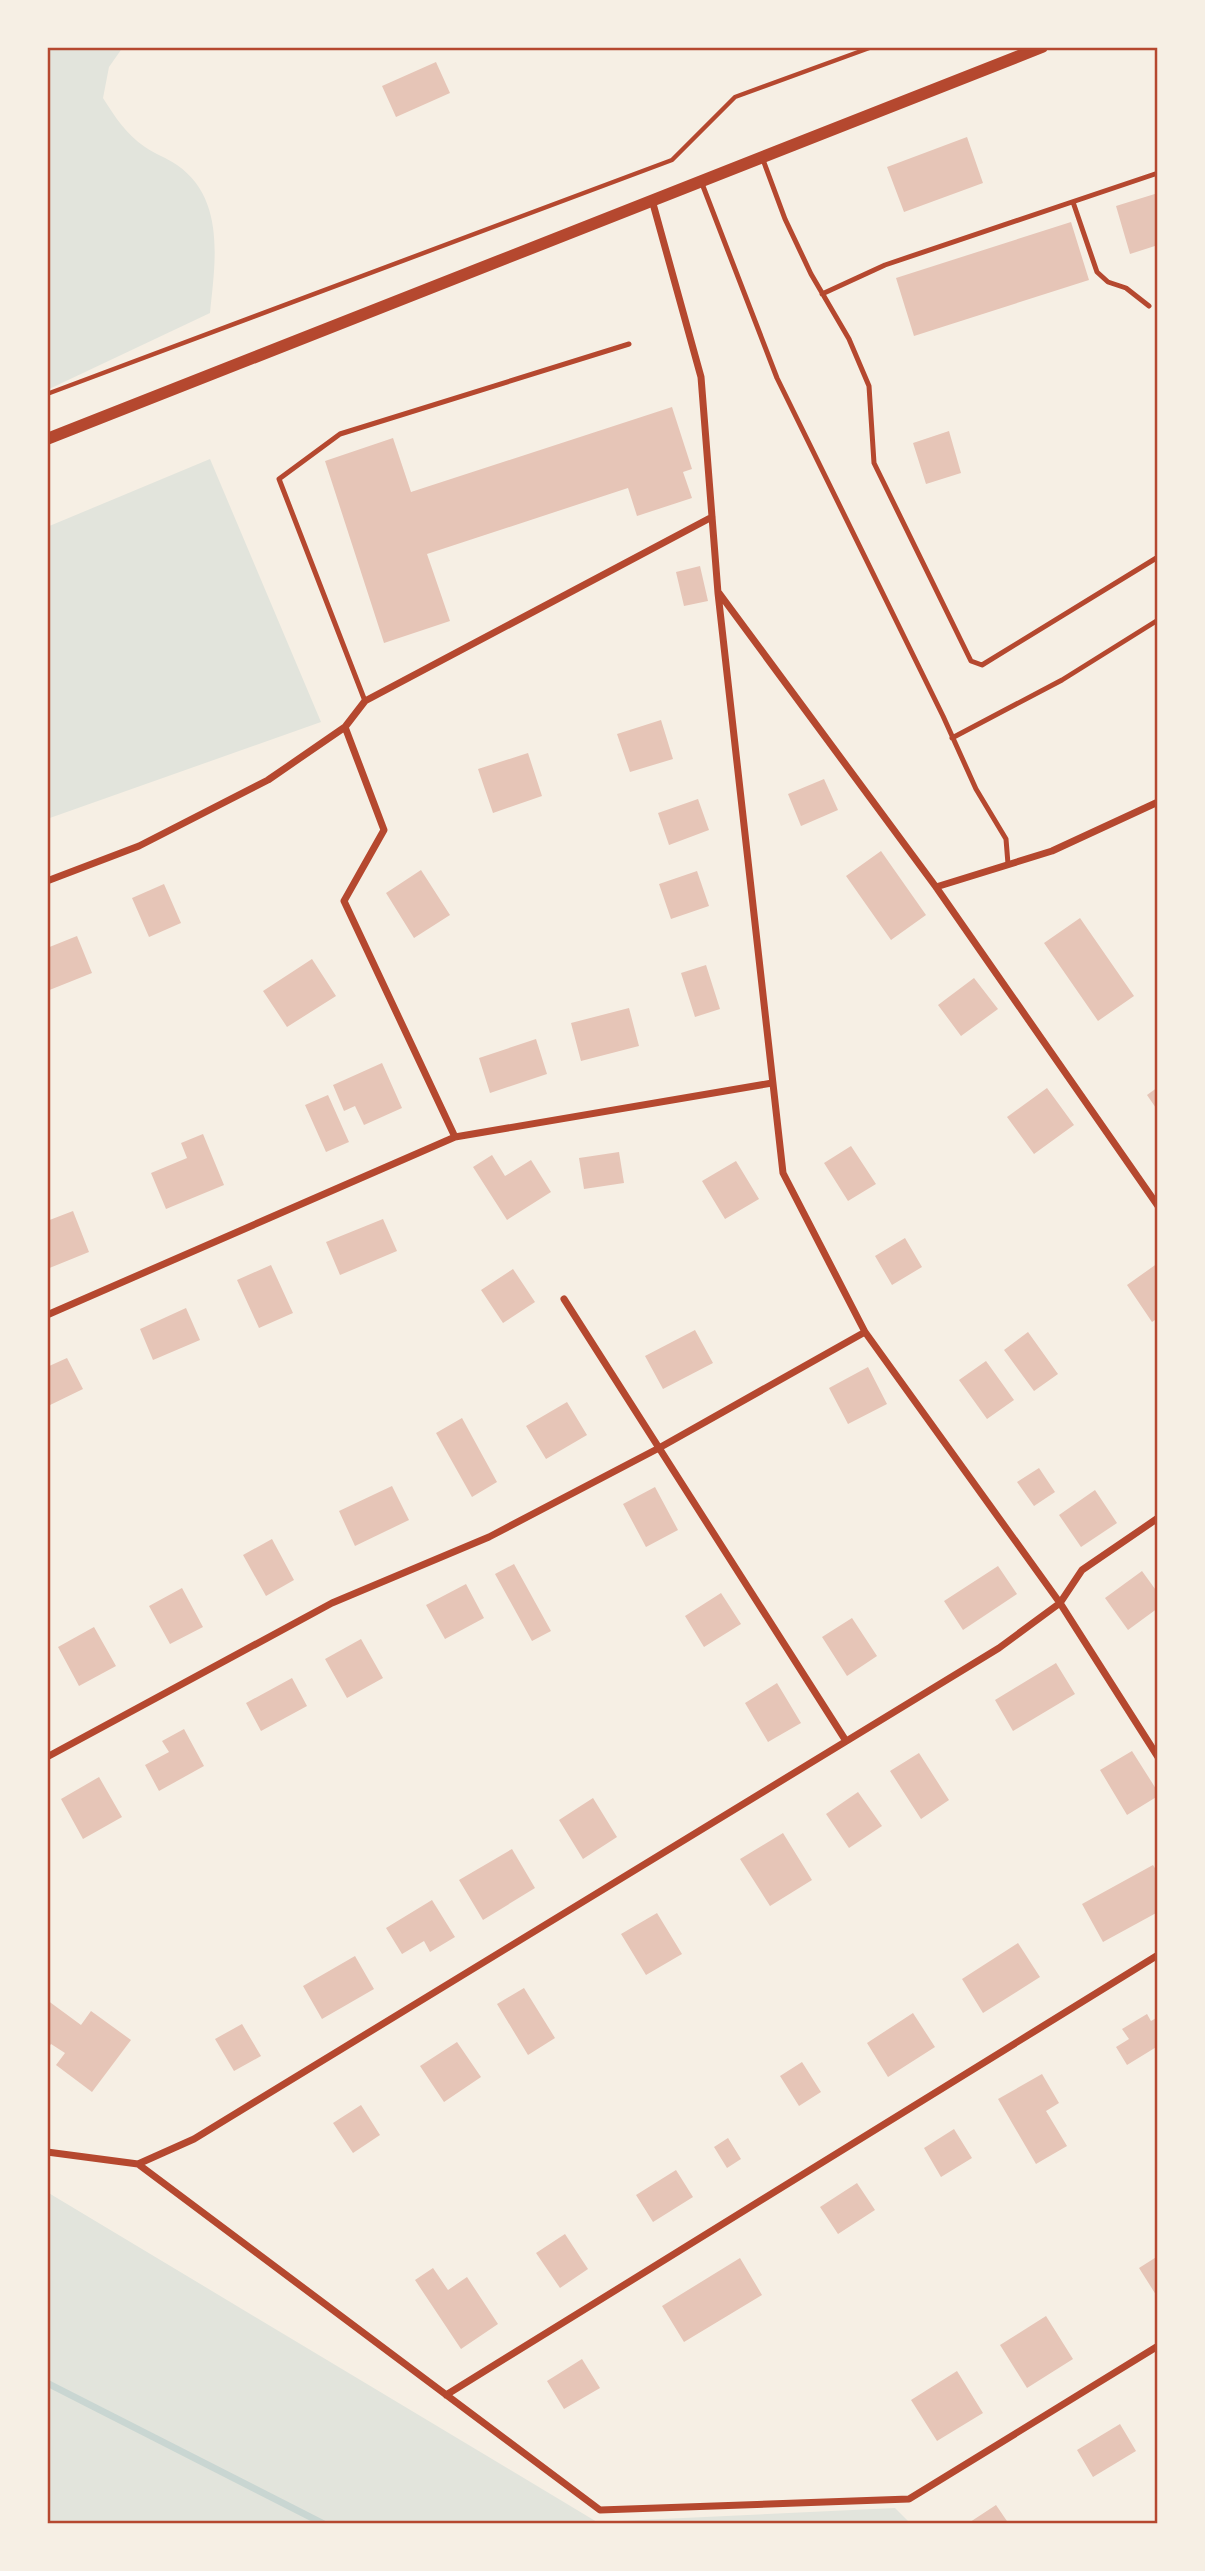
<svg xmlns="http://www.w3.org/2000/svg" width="1205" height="2571" font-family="'DM Sans',sans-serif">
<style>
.green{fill:#e2e4dc}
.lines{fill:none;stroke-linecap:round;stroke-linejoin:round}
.stream{stroke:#c9d6d2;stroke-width:7}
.building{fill:#e6c5b7}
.path{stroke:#b5482f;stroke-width:4.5}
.service{stroke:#b5482f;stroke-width:5}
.minor{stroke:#b5482f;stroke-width:7}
.tertiary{stroke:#b5482f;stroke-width:12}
.neatline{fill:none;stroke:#b5482f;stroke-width:2.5}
</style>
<rect width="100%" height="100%" fill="#f6efe4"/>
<path class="green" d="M47,47H123L109,67L103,98C115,117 126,134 145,147C155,154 167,158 177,165C226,199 215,263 210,313L47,390Z
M210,459L321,722L47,819V527Z
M47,2192L597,2522L895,2508L911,2524H47Z"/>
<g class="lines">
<path class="stream" d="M47,2383L324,2524"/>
</g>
<path class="building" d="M436,62L450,93L396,117L382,86Z
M967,137L983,183L904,212L887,167Z
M1158,193V245L1130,254L1116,206Z
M1071,222L1089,280L914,336L896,278Z
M672,407L692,469L683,472L692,498L637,516L628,488L427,554L450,621L384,643L325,461L393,438L411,492Z
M949,431L961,473L926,484L913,443Z
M700,566L708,601L684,606L676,572Z
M661,720L673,759L630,772L617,734Z
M528,753L542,796L493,813L478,769Z
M824,779L838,810L801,826L788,794Z
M698,799L709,830L669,845L658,813Z
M881,851L926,915L891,940L846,876Z
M421,870L450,915L414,938L386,893Z
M697,871L709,906L671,919L659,884Z
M164,884L181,923L149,937L132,898Z
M1080,918L1134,996L1098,1021L1044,943Z
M77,936L92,973L47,991V948Z
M312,959L336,996L287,1027L263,991Z
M706,965L720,1009L695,1017L681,973Z
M974,978L998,1009L961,1036L938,1005Z
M629,1008L639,1046L581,1061L571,1023Z
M536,1039L547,1074L490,1093L479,1058Z
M382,1063L402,1108L364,1125L355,1106L344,1111L333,1085Z
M1158,1087V1111L1147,1095Z
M1047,1088L1074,1125L1034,1154L1007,1117Z
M328,1095L349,1142L326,1152L305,1105Z
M203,1134L224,1185L166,1209L151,1173L187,1158L181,1143Z
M851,1146L876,1184L848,1201L824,1163Z
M619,1152L624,1183L584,1189L579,1158Z
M492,1155L505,1176L531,1160L551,1192L507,1220L473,1167Z
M736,1161L759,1199L725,1219L702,1181Z
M73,1211L89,1252L47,1269V1221Z
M383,1219L397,1251L340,1275L326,1242Z
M905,1238L922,1267L892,1285L875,1256Z
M1158,1263V1318L1152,1322L1127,1285Z
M271,1265L293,1313L259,1328L237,1280Z
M513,1269L535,1302L503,1323L481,1290Z
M186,1308L200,1340L153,1360L140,1329Z
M695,1330L713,1363L663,1389L645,1356Z
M1028,1332L1058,1374L1034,1391L1004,1350Z
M67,1358L83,1389L48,1406L47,1367Z
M986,1361L1014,1400L987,1419L959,1380Z
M868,1367L887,1404L848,1424L829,1388Z
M567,1402L587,1435L546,1459L526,1426Z
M462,1418L497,1482L472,1497L436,1433Z
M1039,1468L1055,1492L1034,1506L1017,1482Z
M392,1486L409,1520L355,1546L339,1511Z
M655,1487L678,1530L646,1547L623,1504Z
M1095,1490L1117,1523L1081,1547L1059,1515Z
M272,1539L294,1580L266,1596L243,1555Z
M514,1564L551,1631L532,1641L495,1574Z
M998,1566L1017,1594L963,1630L944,1601Z
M1142,1571L1158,1593V1608L1128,1630L1105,1598Z
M466,1584L484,1618L445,1639L426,1605Z
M182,1588L203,1627L170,1644L149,1606Z
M721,1593L741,1624L704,1647L685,1616Z
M852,1618L877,1656L847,1676L822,1637Z
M94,1627L116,1666L79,1686L58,1647Z
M361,1639L383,1678L347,1698L325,1659Z
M1056,1663L1075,1694L1013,1731L995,1700Z
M292,1678L307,1706L261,1731L246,1703Z
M777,1683L801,1723L768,1742L745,1703Z
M184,1729L204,1766L159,1791L145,1765L169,1752L162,1741Z
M1132,1751L1158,1792V1796L1127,1815L1100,1770Z
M919,1753L949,1800L921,1819L890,1771Z
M99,1777L122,1817L83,1839L61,1799Z
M858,1792L882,1826L849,1848L826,1814Z
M593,1798L617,1837L583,1859L559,1820Z
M783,1833L812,1880L770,1906L740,1859Z
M512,1849L535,1888L483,1920L459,1880Z
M1153,1865L1158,1873V1912L1103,1942L1082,1904Z
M432,1900L455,1937L430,1952L424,1941L402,1954L386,1928Z
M657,1913L682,1954L646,1975L621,1934Z
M1018,1943L1040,1977L983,2013L962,1979Z
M355,1956L374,1989L322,2019L303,1986Z
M524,1988L555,2038L528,2055L497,2004Z
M47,2000L81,2025L91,2011L131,2040L92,2092L56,2065L65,2053L51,2044L47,2049Z
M913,2013L935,2047L888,2077L867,2043Z
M1147,2014L1151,2021L1158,2017V2046L1127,2065L1116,2047L1129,2039L1122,2029Z
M242,2024L261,2056L234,2071L215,2039Z
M457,2042L481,2077L444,2102L420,2066Z
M802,2062L821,2092L799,2106L780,2076Z
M1042,2074L1059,2103L1046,2111L1067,2146L1036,2164L998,2099Z
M361,2105L380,2135L353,2153L333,2123Z
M954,2129L972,2158L941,2177L924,2148Z
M728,2138L741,2159L727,2168L714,2147Z
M676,2170L693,2197L653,2222L636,2195Z
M857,2183L875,2210L838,2234L820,2207Z
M565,2234L588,2269L560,2288L536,2253Z
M1158,2256V2298L1139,2268Z
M740,2258L762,2295L684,2342L662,2306Z
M433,2268L448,2290L467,2277L498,2324L461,2349L415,2280Z
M1046,2316L1073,2359L1027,2388L1000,2345Z
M582,2359L600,2388L564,2409L547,2381Z
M957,2371L983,2413L937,2441L911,2400Z
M1120,2424L1136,2451L1093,2477L1077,2450Z
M996,2505L1009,2524H967Z"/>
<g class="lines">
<path class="path" d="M47,394L672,160L735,97L872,47"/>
<path class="service" d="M762,157L785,219L811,274L849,339L869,386L874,463L971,661L982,665L1158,557
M701,181L777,378L943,716L976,789L1006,839L1008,864
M1073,202L1097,272L1108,282L1126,288L1149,306
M822,294L885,265L1158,173
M365,701L279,479L340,434L629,344
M952,738L1062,680L1158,620"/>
<path class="minor" d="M652,200L701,377L718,593L783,1173L865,1332L1060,1603L1158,1757
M719,593L936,887L1158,1206
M345,727L384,830L344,901L455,1137
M47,881L139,846L268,780L345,727L365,701L712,517
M936,887L1052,851L1158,802
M564,1299L846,1741
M47,1315L455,1137L772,1083
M47,1757L332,1603L489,1537L659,1448L865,1332
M47,2152L138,2164L600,2510L909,2499L1158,2346
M138,2164L194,2139L999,1648L1060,1603L1082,1570L1158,1518
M446,2395L1158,1955"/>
<path class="tertiary" d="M47,439L1042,47"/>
</g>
<rect width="1205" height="2571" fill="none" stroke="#f6efe4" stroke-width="98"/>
<rect x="49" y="49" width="1107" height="2473" class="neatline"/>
</svg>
